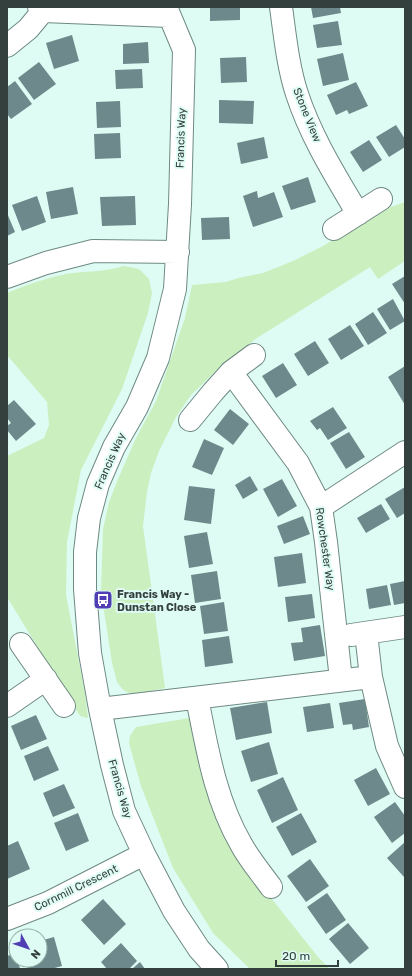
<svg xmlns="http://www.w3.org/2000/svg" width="412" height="976" font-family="Rubik,sans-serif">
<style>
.green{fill:#ccefc0}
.building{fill:#6d898b}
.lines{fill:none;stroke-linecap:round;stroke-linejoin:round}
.street-casing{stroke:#6e8983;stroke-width:24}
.street{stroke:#fff;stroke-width:22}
.labels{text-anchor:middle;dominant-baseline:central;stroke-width:4;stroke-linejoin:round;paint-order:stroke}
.street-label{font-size:11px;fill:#34403d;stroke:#defcf4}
.poi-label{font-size:11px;font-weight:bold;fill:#34403d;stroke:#defcf4;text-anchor:start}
</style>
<rect width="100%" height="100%" fill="#defcf4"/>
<path class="green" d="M405,202V261L378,279L370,267L257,338L224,363L191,395L176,417L159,451L151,473L147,492L143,526L165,688L133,695L123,690L117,682L112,663L101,591L103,529L109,502L118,479L136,438L156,401L185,318L192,285L226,282L238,278L263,273L293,261L321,247L391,207Z
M124,266L139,269L149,279L152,293L148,313L122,389L81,470L67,542L66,595L85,693L88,718L80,716L7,597V456L44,438L49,425L47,402L7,355V293C26,285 46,278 66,274C85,271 105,272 124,266Z
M195,717L268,894L318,957L330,969H250L213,933L173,868L141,786L129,743L130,736L136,727Z"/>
<path class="building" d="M210,7H240V20L210,21Z
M311,7H340L341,13L313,18Z
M338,21L342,45L317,48L313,25Z
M72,35L79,61L54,69L46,43Z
M148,42L149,63L123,64V44Z
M343,53L349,80L323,86L317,59Z
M246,57L247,82L221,83L220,58Z
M39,62L56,84L34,100L18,78Z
M142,69L143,88L116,89L115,70Z
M15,81L32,104L11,119L7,114V87Z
M356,82L368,106L349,114L347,110L336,115L327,95Z
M219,100L254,101L253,124L219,123Z
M120,101L121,127L97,128L96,102Z
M396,125L405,139V147L389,157L376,137Z
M120,133L121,158L95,159L94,134Z
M264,137L268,158L241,164L237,143Z
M369,140L382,160L363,172L350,152Z
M308,177L316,202L291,210L282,186Z
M73,187L78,214L51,219L46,192Z
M257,191L258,198L274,192L283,217L253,227L243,196Z
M37,196L46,222L22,231L12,205Z
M135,196L136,225L102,226L100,197Z
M7,213L15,232L7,236Z
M229,217L230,239L202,240L201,218Z
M405,276V304L392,284Z
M393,299L405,321L390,330L377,309Z
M373,312L387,333L368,345L355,324Z
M350,325L364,346L341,360L328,339Z
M315,341L329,363L308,376L294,354Z
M283,363L297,385L276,398L262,376Z
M405,366V405L388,377Z
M14,400L36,424L16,441L7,430V426L11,423L7,418V406Z
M333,407L347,428L328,440L320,428L317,430L310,421Z
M230,409L249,424L233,445L214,430Z
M349,432L365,457L346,469L330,443Z
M204,439L224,448L212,475L192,467Z
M250,476L258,490L243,499L235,485Z
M282,479L297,506L278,517L263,489Z
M189,486L215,489L211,524L184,520Z
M405,487V513L397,518L385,499Z
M381,504L390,519L366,533L357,518Z
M303,516L310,534L284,544L277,526Z
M207,532L213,564L189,568L184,536Z
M302,553L306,583L278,587L274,557Z
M217,571L221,599L195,603L191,575Z
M405,581V603L394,605L390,584Z
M387,585L391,605L369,609L366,589Z
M312,594L315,618L288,622L285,597Z
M224,602L228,631L204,634L200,606Z
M320,625L325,656L294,661L291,643L303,642L301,628Z
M229,636L233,663L205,667L202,640Z
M365,699L369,727L353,730L352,724L343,725L339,703Z
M267,702L272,733L236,740L230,708Z
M330,703L334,728L307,732L303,707Z
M36,715L47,739L21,750L11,726Z
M269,742L278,774L251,782L241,751Z
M48,746L59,770L34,781L24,756Z
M376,768L390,794L368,806L354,780Z
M283,777L298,810L272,823L257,790Z
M64,784L75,808L53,817L43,793Z
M395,802L405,816V833L392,843L374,817Z
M78,813L89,841L66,851L54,823Z
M301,813L317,842L292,856L276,827Z
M18,841L30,869L7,879V846Z
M405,842V876L404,877L387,858Z
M310,859L329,886L306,902L287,876Z
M327,893L346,920L326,934L307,907Z
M103,899L126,924L104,945L81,920Z
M348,923L369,948L350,964L329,939Z
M54,937L62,966L51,969H28L26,960H40V941Z
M121,943L137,961L129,969H107L101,962Z
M16,953V960H18L20,969H7V956Z
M140,962L145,969H132Z"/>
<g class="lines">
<g class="street-casing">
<path id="street" d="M39,7L43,11L169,16
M166,7L184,50L180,204L175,289L158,358L137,407L114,447L98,484L89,518L85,552V589L90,653L100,709L112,765L124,811L144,854L174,911L199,949L217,969
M281,7C285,36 288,67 297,94C311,137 335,175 358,214
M7,46L28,29L43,11
M334,229L381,199
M7,277L46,263L93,251L178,252
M231,372L298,463L321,507L326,542L341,680
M190,420L213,392L231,372L254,355
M321,507L405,452
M366,633L371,677L387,746L405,787
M351,635L405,627
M21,644L64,706
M197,698C207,748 215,799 241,844C249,859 261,873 271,887
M7,706L46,679
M100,709L371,677
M7,919L48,903L144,854"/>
</g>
<use href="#street" class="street"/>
</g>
<defs>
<g id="bus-square" transform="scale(1)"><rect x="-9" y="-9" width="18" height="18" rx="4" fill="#513eb5" stroke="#defcf4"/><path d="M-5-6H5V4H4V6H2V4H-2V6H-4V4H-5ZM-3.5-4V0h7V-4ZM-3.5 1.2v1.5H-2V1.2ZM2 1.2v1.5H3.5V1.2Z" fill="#fff"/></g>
</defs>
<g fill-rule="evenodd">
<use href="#bus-square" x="103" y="600"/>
</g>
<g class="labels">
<g class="street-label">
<text transform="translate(307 115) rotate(68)">Stone View</text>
<text transform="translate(181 138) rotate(-88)">Francis Way</text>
<text transform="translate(110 461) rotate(-66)">Francis Way</text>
<text transform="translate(325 549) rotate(82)">Rowchester Way</text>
<text transform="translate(120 789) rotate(74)">Francis Way</text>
<text transform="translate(76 888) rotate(-26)">Cornmill Crescent</text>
</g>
<g class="poi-label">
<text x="117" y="594">Francis Way -<tspan x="117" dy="13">Dunstan Close</tspan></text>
</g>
</g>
<rect width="412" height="976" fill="none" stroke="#34403d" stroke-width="16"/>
<g transform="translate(28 948) rotate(130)"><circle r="19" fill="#defcf4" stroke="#9ab1ab"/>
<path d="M0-3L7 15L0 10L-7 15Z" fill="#513eb5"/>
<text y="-6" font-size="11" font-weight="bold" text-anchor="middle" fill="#34403d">N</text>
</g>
<path d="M276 960v6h62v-6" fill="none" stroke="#34403d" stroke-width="2"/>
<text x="282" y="960" font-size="12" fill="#34403d" stroke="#defcf4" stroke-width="3" paint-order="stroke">20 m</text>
</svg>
